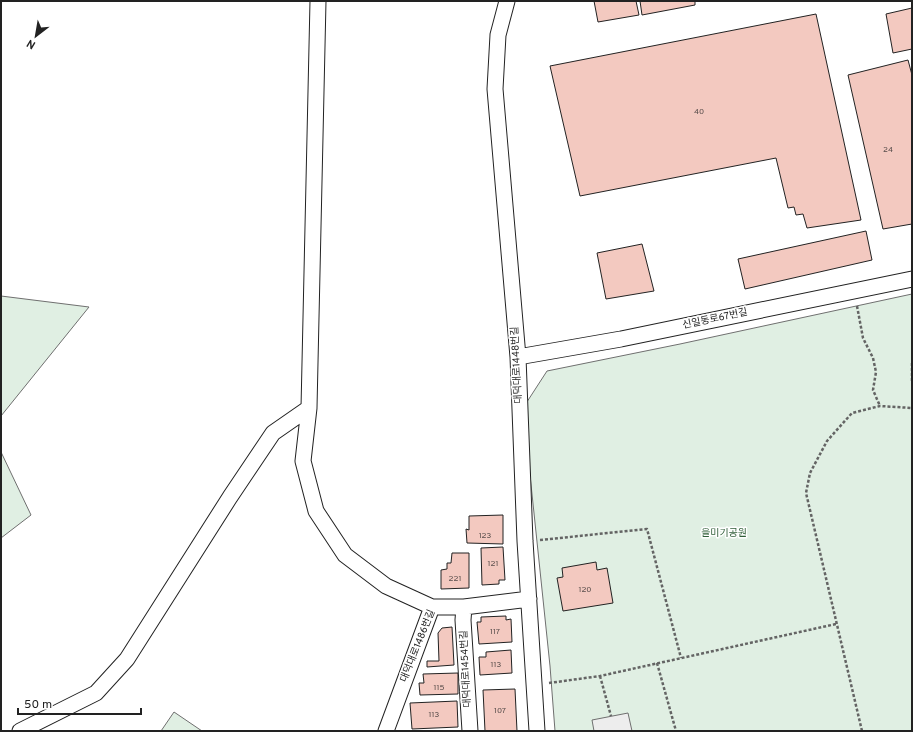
<svg xmlns="http://www.w3.org/2000/svg" width="913" height="732" font-family="Overpass,'Noto Sans KR',sans-serif">
<style>
.green{fill:#e0efe3;stroke:#6f6f6f}
.parking{fill:#ededed;stroke:#6f6f6f}
.building{fill:#f3c9c0;stroke:#222}
.lines{fill:none;stroke-linecap:round;stroke-linejoin:round}
.minor-casing{stroke:#222;stroke-width:17}
.path{stroke:#646464;stroke-width:2.5;stroke-dasharray:3 2;stroke-linecap:butt}
.minor{stroke:#fff;stroke-width:15}
.labels{text-anchor:middle;dominant-baseline:central;stroke-width:3;stroke-linejoin:round;paint-order:stroke}
.number-label{font-size:8px;fill:#564c4a}
.street-label{font-size:10px;fill:#222;stroke:#fff}
.park-label{font-size:10px;fill:#2f5e38;stroke:#fff}
</style>
<rect width="100%" height="100%" fill="#fff"/>
<path class="green" d="M912,294V731H555L550,666L523,408L547,371L680,344Z
M1,296L89,307L1,416Z
M1,452L31,515L1,538Z
M174,712L202,731H161Z"/>
<path class="parking" d="M628,713L632,731H594L592,720Z"/>
<path class="building" d="M594,1H636L639,15L598,22Z
M640,1H695V5L642,15Z
M912,8V49L893,53L886,14Z
M816,14L861,220L807,228L803,214L796,215L794,207L788,208L776,158L580,196L550,66Z
M908,60L912,75V224L883,229L848,75Z
M866,231L872,260L745,289L738,259Z
M642,244L654,291L606,299L597,253Z
M503,515V544L467,543L466,529L469,530V516Z
M503,547L505,580H499V584L482,585L481,548Z
M452,553H469V588L441,589V570L447,569V563H451Z
M596,562L597,570L607,568L613,603L563,611L557,578L563,577L562,568Z
M506,616V620L511,619L512,642L479,644L477,622H481V617Z
M452,627L454,665L427,667V661H439L438,633L442,628Z
M511,650L512,673L480,675L479,657H486V652Z
M458,673V694L420,695L419,683H424L423,674Z
M515,689L517,731H485L483,690Z
M457,701L458,727L412,729L410,703Z"/>
<g class="lines">
<g class="minor-casing">
<path id="minor" d="M318,1L309,408L303,461L316,511L345,555L386,586L432,607
M507,1L498,35L495,89L518,357L525,541L537,731
M518,357L621,339L912,279
M464,607L463,620L470,731
M20,731L96,693L127,659L230,497L273,433L309,408
M386,731L432,607H464L529,599"/>
</g>
<path class="path" d="M857,306L863,338L873,358L876,372L873,390L880,406
M912,363V383
M540,540L647,529L681,658
M657,663L676,731
M600,676L611,716
M549,683L600,676L836,624
M862,731L806,493L810,473L827,441L852,413L880,406L912,408"/>
<use href="#minor" class="minor"/>
</g>
<g class="labels">
<g class="number-label">
<text x="699" y="112">40</text>
<text x="888" y="150">24</text>
<text x="485" y="536">123</text>
<text x="493" y="564">121</text>
<text x="455" y="579">221</text>
<text x="585" y="590">120</text>
<text x="495" y="632">117</text>
<text x="496" y="665">113</text>
<text x="439" y="688">115</text>
<text x="500" y="711">107</text>
<text x="434" y="715">113</text>
</g>
<g class="street-label">
<text transform="translate(715 319) rotate(-12)">신일동로67번길</text>
<text transform="translate(517 365) rotate(-93)">대덕대로1448번길</text>
<text transform="translate(418 646) rotate(-68)">대덕대로1486번길</text>
<text transform="translate(466 669) rotate(-93)">대덕대로1454번길</text>
</g>
<g class="park-label">
<text x="724" y="533">을미기공원</text>
</g>
</g>
<rect width="913" height="732" fill="none" stroke="#222222" stroke-width="4"/>
<g transform="translate(36 36) rotate(211)" stroke="#ffffff" stroke-width="3" paint-order="stroke">
<path d="M0-3L7 15L0 10L-7 15Z" fill="#222222"/>
<text y="-6" font-size="11" font-weight="bold" text-anchor="middle" fill="#222222">N</text>
</g>
<path d="M18 708v6h123v-6" fill="none" stroke="#222222" stroke-width="2"/>
<text x="24" y="708" font-size="12" fill="#222222" stroke="#ffffff" stroke-width="3" paint-order="stroke">50 m</text>
</svg>
